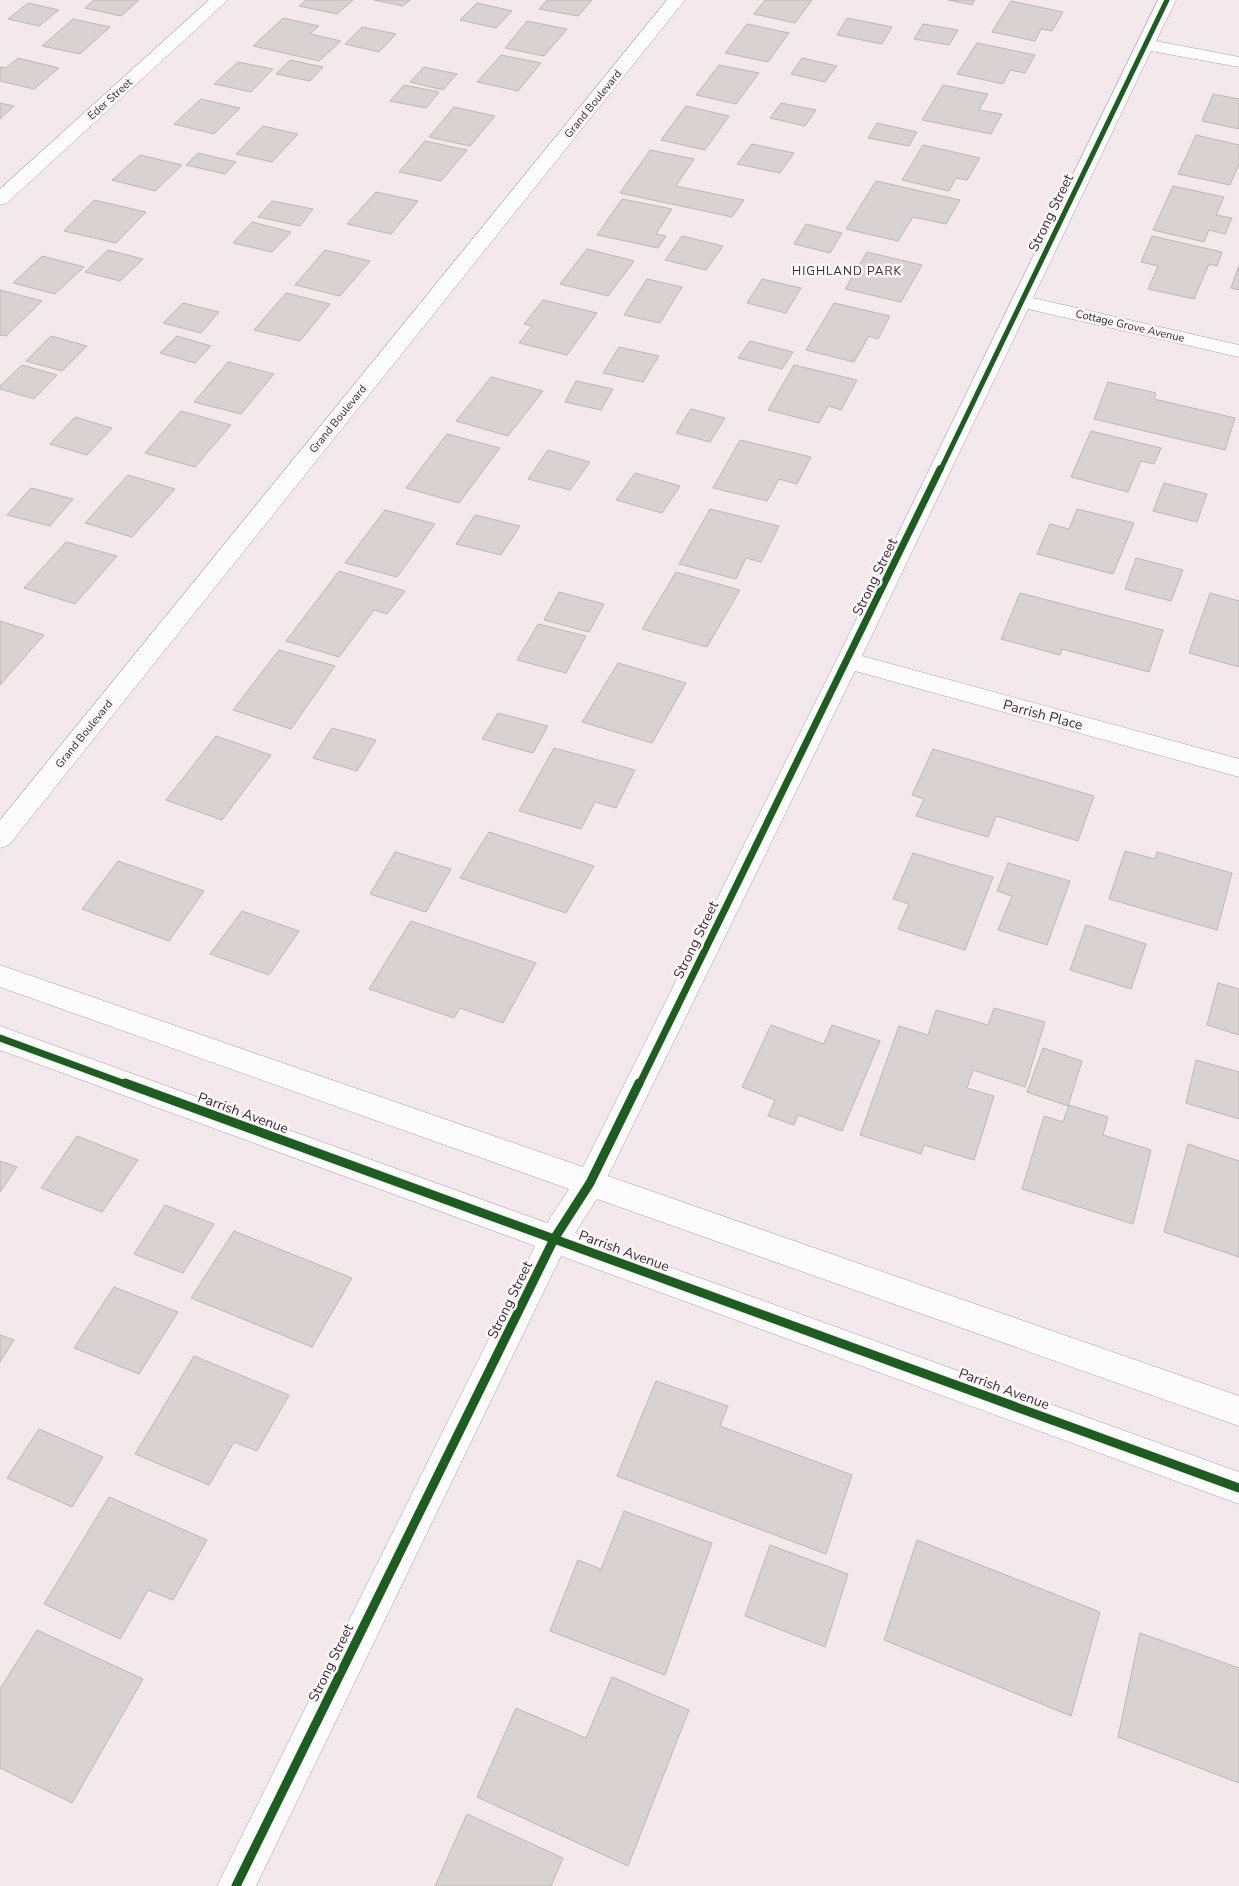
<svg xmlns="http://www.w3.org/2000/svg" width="1239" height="1886" font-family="'Nunito Sans',sans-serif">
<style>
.building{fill:#dad1d3;stroke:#bfb6b8}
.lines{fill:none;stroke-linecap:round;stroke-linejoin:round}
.street-casing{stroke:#aba3a6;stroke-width:1}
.street{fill:#fdfcfc;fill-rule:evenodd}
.cycleway-far2-casing{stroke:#fdf5f8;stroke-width:8}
.cycleway-far1-casing{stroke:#fdf5f8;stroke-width:10}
.cycleway-casing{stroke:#fdf5f8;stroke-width:12}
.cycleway-far2{stroke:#1b5e20;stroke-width:5}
.cycleway-far1{stroke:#1b5e20;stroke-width:7}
.cycleway{stroke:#1b5e20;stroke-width:9}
.labels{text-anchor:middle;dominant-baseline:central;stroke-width:5;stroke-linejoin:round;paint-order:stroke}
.far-street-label{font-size:11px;fill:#373033;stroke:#fdf5f8}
.far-neighbourhood-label{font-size:12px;letter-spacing:1px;fill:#373033;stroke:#fdf5f8}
.street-label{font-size:14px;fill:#373033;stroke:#fdf5f8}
</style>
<rect width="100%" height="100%" fill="#f3e8ec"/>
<path class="building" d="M94,0H139L121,16L85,8Z
M306,0H353L337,14L299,6Z
M374,0H410L403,6Z
M547,0H592L578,16L539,9Z
M765,0H812L795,23L754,14Z
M948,0H975L972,5Z
M1011,1L1063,12L1052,31L1041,29L1035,41L992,32Z
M28,3L59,10L39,26L8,19Z
M477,3L512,11L496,28L460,20Z
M283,18L319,26L310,34L341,41L319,61L253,46Z
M847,18L892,27L882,44L837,35Z
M73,19L110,27L80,54L42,46Z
M527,21L567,29L544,56L505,48Z
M747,24L789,33L768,62L725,53Z
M923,24L958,30L949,45L914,39Z
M362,27L396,34L379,52L345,44Z
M977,43L1035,55L1025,73L1010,70L1003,84L957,74Z
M501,55L541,63L518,91L477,82Z
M18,58L59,68L34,89L0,81V67L6,68Z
M802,58L837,66L825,82L791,74Z
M290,60L323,67L310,81L276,74Z
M238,62L273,69L251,92L214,84Z
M719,65L759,73L736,104L696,95Z
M424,67L457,74L443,90L410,82Z
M404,85L439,92L426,108L390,101Z
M943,85L988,94L979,110L1002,114L991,134L922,120Z
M1213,94L1239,99V129L1202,121Z
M201,99L240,108L214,134L174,124Z
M0,103L14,106L0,119Z
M781,103L816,110L805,126L770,118Z
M686,106L729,116L705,150L661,140Z
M454,107L495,116L470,146L429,137Z
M877,123L917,132L909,146L868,138Z
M263,126L298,134L272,162L236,154Z
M1196,135L1239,145V164L1230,185L1178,174Z
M425,141L467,150L441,181L399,172Z
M752,144L794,153L780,173L737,164Z
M923,145L980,158L967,180L956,178L949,191L902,180Z
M650,150L694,159L676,186L744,200L732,217L620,193Z
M198,153L236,162L225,174L186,165Z
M140,155L182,165L155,191L112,180Z
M876,181L960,200L946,224L913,217L898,241L846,229Z
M1173,186L1224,197L1216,215L1232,218L1225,234L1209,230L1204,242L1153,230Z
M376,192L418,201L391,234L347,224Z
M622,199L672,209L656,234L666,236L658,248L597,235Z
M94,200L146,212L116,243L64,231Z
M272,201L313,209L300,226L258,217Z
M252,222L291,232L272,252L233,243Z
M806,224L842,233L830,253L794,244Z
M682,236L723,246L706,270L665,260Z
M1152,236L1222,252L1217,266L1209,264L1194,299L1148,289L1158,266L1141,262Z
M587,249L634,261L608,296L560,284Z
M108,250L143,259L120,281L85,272Z
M325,250L370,261L340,296L295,285Z
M867,252L922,265L901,302L845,289Z
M42,256L84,267L55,294L13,283Z
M1239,265V290L1231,288Z
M647,279L682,287L660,323L624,315Z
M762,279L801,288L786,313L747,303Z
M0,290L42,301L6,336L0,335Z
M286,293L330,304L300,341L254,330Z
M543,300L597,313L567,355L519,343L532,326L524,324Z
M183,303L219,312L201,333L163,323Z
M834,303L890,316L878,339L869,336L854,362L806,350Z
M51,336L87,346L62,371L26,361Z
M177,336L211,346L195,363L160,353Z
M750,341L793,352L782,369L738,358Z
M619,347L659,356L643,382L603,373Z
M228,362L274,374L241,414L194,402Z
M22,365L57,375L34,399L0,389V386Z
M794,365L857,380L841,410L828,406L819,423L768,410Z
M491,377L543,391L508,436L456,421Z
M576,381L613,389L601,410L565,402Z
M1108,382L1156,393L1154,399L1235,418L1225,450L1094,419Z
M691,409L725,418L710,442L676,433Z
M181,411L231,425L195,467L145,453Z
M75,417L112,428L87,455L50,444Z
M1091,431L1161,448L1154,464L1141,461L1128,492L1071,477Z
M447,434L500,448L459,503L406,488Z
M740,440L811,457L797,484L779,479L767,501L713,488Z
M548,450L590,462L570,490L528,479Z
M635,473L680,486L662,513L616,500Z
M128,475L175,489L132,537L85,523Z
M1164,483L1207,494L1197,522L1153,511Z
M31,488L73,499L50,526L7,515Z
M710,509L779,526L761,562L746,558L736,579L679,564Z
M1077,509L1134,523L1113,574L1037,554L1050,524L1069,529Z
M385,510L435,524L397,577L345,563Z
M475,515L520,526L501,555L456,544Z
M66,542L117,556L75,604L24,588Z
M1136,558L1183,570L1171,601L1125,589Z
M339,571L405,591L387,614L374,610L339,657L286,641Z
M676,572L740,590L707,647L642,629Z
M559,592L604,604L589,632L544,620Z
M1020,593L1163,630L1149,672L1062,649L1060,655L1001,639Z
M1210,593L1239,601V667L1189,653Z
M0,621L44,635L0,685Z
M538,624L586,636L566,673L517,660Z
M279,650L335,666L291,729L233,710Z
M618,663L686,683L652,743L582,722Z
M498,713L548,726L533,753L482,739Z
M332,728L376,740L357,771L313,758Z
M216,736L271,755L222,820L166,800Z
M554,748L635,770L616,808L595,802L581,829L519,811Z
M933,749L1094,796L1078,841L996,816L988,837L916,816L924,799L912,795Z
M489,832L594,866L566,913L460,878Z
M1125,851L1155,859L1157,852L1232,873L1217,930L1109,899Z
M395,852L451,869L426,912L370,894Z
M913,853L993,877L965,950L898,929L909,904L893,899Z
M118,861L204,891L169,941L82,909Z
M1008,863L1070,881L1047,945L998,930L1012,896L997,891Z
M242,911L299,931L269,975L210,954Z
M411,921L536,963L503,1023L460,1008L454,1018L369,989Z
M1086,925L1146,944L1131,989L1070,970Z
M1218,983L1239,989V1035L1207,1025Z
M994,1008L1045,1022L1025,1087L973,1070L967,1088L994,1096L974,1160L924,1145L921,1154L860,1135L899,1026L928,1035L936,1010L988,1025Z
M771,1025L824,1044L832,1025L880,1041L842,1131L798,1115L794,1125L768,1116L775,1100L742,1087Z
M1043,1048L1082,1061L1068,1106L1027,1092Z
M1196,1060L1239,1072V1119L1186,1103Z
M1069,1105L1108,1117L1103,1135L1151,1150L1133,1224L1022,1189L1044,1116L1063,1122Z
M77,1136L138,1160L102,1212L41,1188Z
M1188,1144L1239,1161V1257L1164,1232Z
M0,1161L17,1167L0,1192Z
M165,1205L214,1224L183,1273L134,1254Z
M234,1231L352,1278L312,1347L191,1298Z
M114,1287L178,1312L139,1374L74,1348Z
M0,1335L14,1340L0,1362Z
M194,1356L289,1395L257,1451L234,1442L209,1485L135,1454Z
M656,1381L728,1406L720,1426L852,1475L826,1554L617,1476Z
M39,1429L103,1457L72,1507L7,1478Z
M109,1497L207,1540L173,1600L148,1590L120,1639L44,1604Z
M624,1511L712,1543L665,1675L550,1631L578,1560L601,1569Z
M917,1540L1100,1612L1071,1716L884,1640Z
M770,1545L848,1574L825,1647L745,1616Z
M37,1630L143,1679L72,1803L0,1768V1689Z
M1140,1633L1239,1668V1783L1118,1737Z
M612,1677L689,1710L628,1866L477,1797L516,1708L586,1738Z
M467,1814L563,1858L551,1886H435Z"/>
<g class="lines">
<g class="street-casing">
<path id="street" d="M209,0H228L7,203L0,205V189Z
M667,0H685L9,845L0,848V820Z
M1158,0H1176L1156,41L1239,57V67L1151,51L1033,298L1239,345V357L1028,309L862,656L1239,759V777L855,671L608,1176L1239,1396V1426L597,1199L575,1233L1239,1472V1504L561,1256L256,1886H217L535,1246L0,1050V1026L547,1223L569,1189L0,987V965L583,1167L836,661Z"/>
</g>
<use href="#street" class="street"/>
<g class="cycleway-far2-casing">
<path id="cycleway-far2" d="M940,471L1167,0"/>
</g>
<g class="cycleway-far1-casing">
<path id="cycleway-far1" d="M0,1038L128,1085
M639,1085L940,469"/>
</g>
<g class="cycleway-casing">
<path id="cycleway" d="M125,1083L1239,1488
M236,1886L554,1239L590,1183L639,1083"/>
</g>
<use href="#cycleway-far2" class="cycleway-far2"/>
<use href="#cycleway-far1" class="cycleway-far1"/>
<use href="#cycleway" class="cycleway"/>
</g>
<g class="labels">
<g class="far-street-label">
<text transform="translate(110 99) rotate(-42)">Eder Street</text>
<text transform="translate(593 104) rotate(-51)">Grand Boulevard</text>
<text transform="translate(1130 326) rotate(13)">Cottage Grove Avenue</text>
<text transform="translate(338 419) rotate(-51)">Grand Boulevard</text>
<text transform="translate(84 734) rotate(-51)">Grand Boulevard</text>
</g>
<g class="far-neighbourhood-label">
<text x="847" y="271">HIGHLAND PARK</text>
</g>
<g class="street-label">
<text transform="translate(1051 213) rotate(-64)">Strong Street</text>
<text transform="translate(875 577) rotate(-64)">Strong Street</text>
<text transform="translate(1043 715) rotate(15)">Parrish Place</text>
<text transform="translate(696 940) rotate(-64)">Strong Street</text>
<text transform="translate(243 1113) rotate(20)">Parrish Avenue</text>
<text transform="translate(624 1251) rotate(20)">Parrish Avenue</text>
<text transform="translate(510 1300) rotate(-64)">Strong Street</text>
<text transform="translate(1004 1389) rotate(20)">Parrish Avenue</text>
<text transform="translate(331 1663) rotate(-64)">Strong Street</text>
</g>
</g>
</svg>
